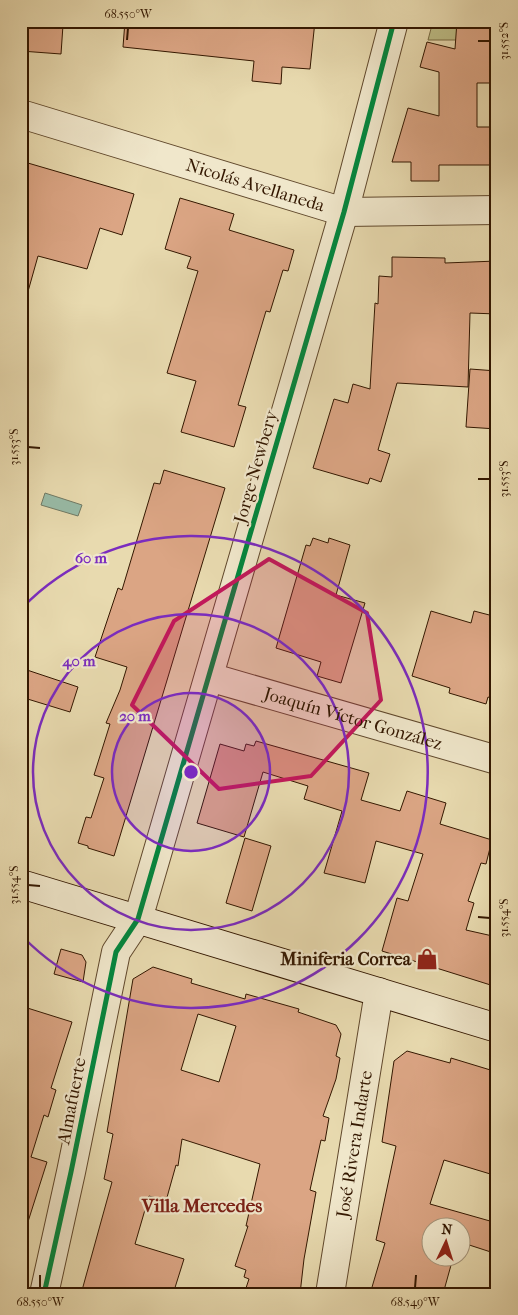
<svg xmlns="http://www.w3.org/2000/svg" width="518" height="1315" font-family="'IM FELL French Canon',serif">
<style>
.green{fill:#bdbd86;stroke:#786a43}
.water{fill:#98bba7;stroke:#707964}
.building{fill:#dba584;stroke:#331700;fill-rule:evenodd}
.lines{fill:none;stroke-linecap:round;stroke-linejoin:round}
.minor-casing{stroke:#60482c;stroke-width:30}
.secondary-casing{stroke:#331700;stroke-width:30}
.minor{stroke:#f0e7cb;stroke-width:28}
.secondary{stroke:#f0e7cb;stroke-width:28}
.cycleway-casing{stroke:#f0e7cb;stroke-width:8}
.cycleway{stroke:#00873e;stroke-width:5}
.marked{fill:#c2185b;fill-opacity:0.2;stroke:#c2185b;stroke-width:4;stroke-linejoin:round}
.ticks{fill:none;stroke:#331700;stroke-width:2}
.ring{fill:none;stroke:#7b2cbf;stroke-width:2.5}
.labels{text-anchor:middle;dominant-baseline:central;stroke-width:4.5;stroke-linejoin:round;paint-order:stroke}
.street-label{font-size:18px;fill:#331700;stroke:#f0e7cb}
.poi-label{font-size:18px;font-weight:bold;fill:#331700;stroke:#f0e7cb;text-anchor:end}
.neighbourhood-label{font-size:19px;font-weight:bold;fill:#7a1f14;stroke:#f0e7cb}
.centre{fill:#7b2cbf;stroke:#f0e7cb;stroke-width:2.5}
.ring-label{font-size:15px;text-anchor:middle;font-weight:bold;fill:#7b2cbf;stroke:#f0e7cb;stroke-width:4.5;stroke-linejoin:round;paint-order:stroke}
.neatline{fill:none;stroke:#331700;stroke-width:2}
.ticks-label{font-size:12px;text-anchor:middle;fill:#331700}
</style>
<rect width="100%" height="100%" fill="#e8daaf"/>
<filter id="stains"><feTurbulence type="fractalNoise" baseFrequency=".004" numOctaves="4"/><feColorMatrix values="0 0 0 0 .2 0 0 0 0 .09 0 0 0 0 .02 0 0 0 .5 -.17"/></filter>
<radialGradient id="worn" r=".72"><stop offset=".6" stop-color="#630" stop-opacity="0"/><stop offset="1" stop-color="#630" stop-opacity=".3"/></radialGradient>
<path class="green" d="M433,21H497V40H428Z"/>
<path class="water" d="M45,493L82,505L78,516L41,505Z"/>
<path class="building" d="M21,21H51V24L63,25L61,54L21,51Z
M125,21H315L310,69L282,67L281,84L252,81L254,61L123,47Z
M457,21H497V83H477V127H497V165H439V181H411V162H392L408,108L439,116V72L420,67L427,42L455,49Z
M21,161L134,194L122,235L100,228L87,269L38,256L27,295L21,294Z
M180,198L234,214L229,230L294,250L288,271L283,270L270,312L266,311L238,405L246,407L234,447L181,432L196,381L167,373L198,271L187,268L191,257L165,249Z
M392,257L445,258V263L497,261V314L470,313L468,387L397,383L378,450L390,454L381,482L370,478L368,484L313,468L334,399L348,403L353,384L370,389L375,303L378,304L379,276L392,277Z
M470,369L497,371V429L466,427Z
M164,470L225,488L114,856L88,848V846L78,843L86,817L91,818L104,778L94,775L110,724L106,723L120,690L127,667L95,657L118,588L122,590L154,483L160,484Z
M313,538L328,543L329,538L350,545L336,595L365,603L341,683L317,676L321,662L276,648L306,545L310,546Z
M431,611L471,623L474,611L497,617V700L488,697L486,704L449,693L450,688L412,676Z
M21,668L78,687L70,712L21,697Z
M256,741L369,773L361,800L400,811L407,791L446,803L440,824L492,840L486,864L481,863L468,901L474,903L466,930L497,937V987L382,951L397,898L408,901L423,854L376,841L365,883L324,873L342,811L304,799L308,786L263,772L244,837L197,823L220,744L244,751L246,744L254,746Z
M245,838L271,846L252,911L226,903Z
M61,949L82,955L86,962L83,982L54,974Z
M153,967L192,979L191,983L245,999L246,994L299,1009L298,1012L336,1025L341,1034L336,1056L340,1058L336,1079L323,1116L329,1118L325,1141L321,1140L310,1190L316,1192L304,1259L300,1294H244L249,1279L244,1277L246,1270L235,1266L248,1226H246L260,1164L182,1139L178,1166L176,1165L166,1201L149,1196L135,1244L184,1259L173,1294H81L112,1182L104,1179L113,1134L107,1132L133,979ZM198,1014L236,1026L219,1082L181,1070Z
M21,1006L72,1022L51,1088L56,1090L48,1117L44,1115L31,1157L47,1162L26,1228L21,1227Z
M407,1051L450,1063L451,1058L497,1072V1176L444,1160L430,1204L497,1223V1254L460,1242V1228H430V1258H453L443,1294H370L385,1243L376,1240L396,1146L382,1142L394,1061Z"/>
<g class="lines">
<g class="minor-casing">
<g id="minor">
<path id="s1" d="M21,114L344,212L497,210"/>
<path id="s2" d="M209,677L497,760"/>
<path d="M44,1294L71,1172L116,952L138,919L344,212L394,21"/>
<path id="s3" d="M330,1294L379,992"/>
</g>
</g>
<g class="secondary-casing">
<path id="secondary" d="M21,884L497,1028"/>
</g>
<use href="#minor" class="minor"/>
<use href="#secondary" class="secondary"/>
<g class="cycleway-casing">
<path id="cycleway" d="M44,1294L71,1172L116,952L138,919L344,212L394,21"/>
</g>
<use href="#cycleway" class="cycleway"/>
</g>
<path class="marked" d="M269,559L367,613L381,700L311,776L219,789L132,705L174,621Z"/>
<path class="ticks" d="M127,40L128,28M478,41H490M28,447L40,448M478,479H490M28,885L40,886M478,917L490,918M40,1288V1275M415,1288L416,1275"/>
<circle cx="191" cy="772" r="79" fill="#7b2cbf" fill-opacity=".12"/>
<g class="ring">
<circle cx="191" cy="772" r="79"/>
<circle cx="191" cy="772" r="158"/>
<path d="M23 607A236 236 0 1 1 23 937"/>
</g>
<defs>
<g id="shop-bare" transform="scale(1.725)"><path d="M-5-2.5h2.3a2.7 3.5 0 0 1 5.4 0H5L5.5 6h-11ZM-1.5-2.5h3a1.5 2.3 0 0 0-3 0Z" fill="#8f2418" stroke="#f0e7cb" stroke-width="2.5" paint-order="stroke"/></g>
</defs>
<g fill-rule="evenodd">
<use href="#shop-bare" x="427" y="959"/>
</g>
<g class="labels">
<g class="street-label">
<text stroke="none"><textPath href="#s1" startOffset="245">Nicolás Avellaneda</textPath></text>
<text transform="translate(256 467) rotate(-74)">Jorge Newbery</text>
<text stroke="none"><textPath href="#s2" startOffset="150">Joaquín Víctor González</textPath></text>
<text transform="translate(72 1101) rotate(-79)">Almafuerte</text>
<text stroke="none"><textPath href="#s3" startOffset="152">José Rivera Indarte</textPath></text>
</g>
<g class="poi-label">
<text x="411" y="959">Miniferia Correa</text>
</g>
<g class="neighbourhood-label">
<text x="202" y="1206">Villa Mercedes</text>
</g>
</g>
<circle cx="191" cy="772" r="8" class="centre"/>
<g class="ring-label">
<text x="91" y="563">60 m</text>
<text x="79" y="666">40 m</text>
<text x="135" y="721">20 m</text>
</g>
<rect width="518" height="1315" fill="none" stroke="#e8daaf" stroke-width="55"/>
<g transform="translate(446 1242) rotate(4)"><circle r="24" fill="#f0e7cb" stroke="#a4947a"/>
<path d="M0-4L9 19L0 12L-9 19Z" fill="#8f2418"/>
<text y="-8" font-size="14" font-weight="bold" text-anchor="middle" fill="#331700">N</text>
</g>
<rect x="28" y="28" width="462" height="1260" class="neatline"/>
<g class="ticks-label">
<text x="128" y="18">68.550°W</text>
<text transform="translate(504 41) rotate(-90)" y="4">31.552°S</text>
<text transform="translate(14 447) rotate(-90)" y="4">31.553°S</text>
<text transform="translate(504 479) rotate(-90)" y="4">31.553°S</text>
<text transform="translate(14 885) rotate(-90)" y="4">31.554°S</text>
<text transform="translate(504 918) rotate(-90)" y="4">31.554°S</text>
<text x="40" y="1306">68.550°W</text>
<text x="415" y="1306">68.549°W</text>
</g>
<rect width="100%" height="100%" filter="url(#stains)"/>
<rect width="100%" height="100%" fill="url(#worn)"/>
</svg>
